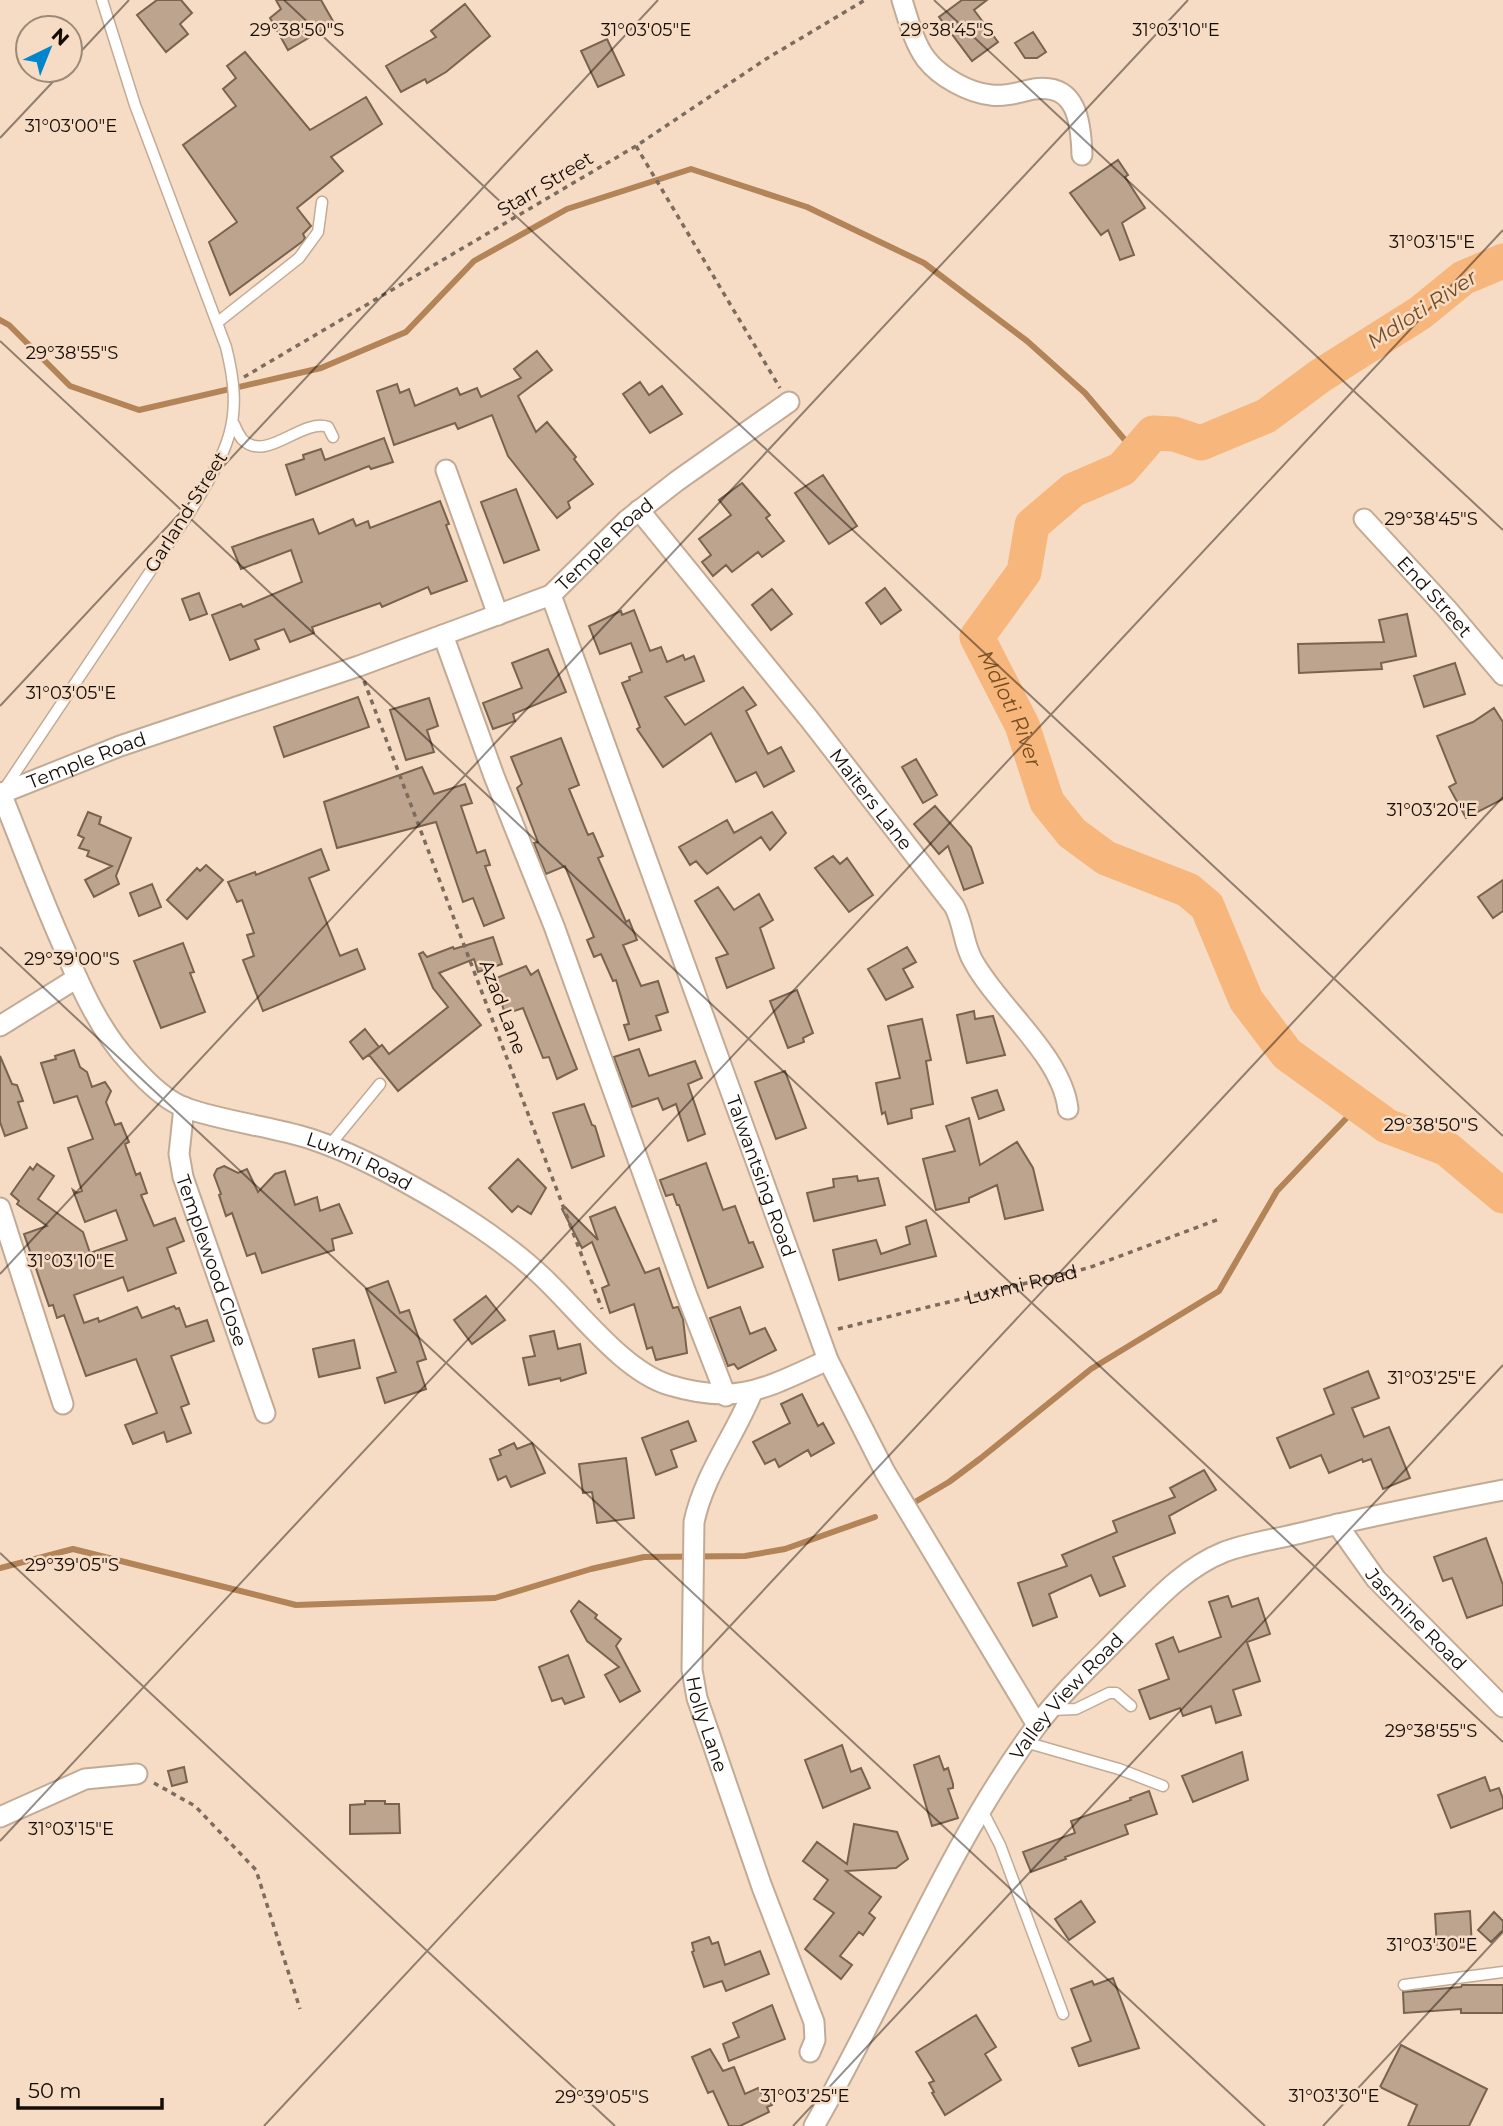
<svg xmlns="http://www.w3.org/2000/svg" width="1503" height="2126" font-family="Montserrat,sans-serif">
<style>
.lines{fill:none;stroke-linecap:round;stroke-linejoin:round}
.stream{stroke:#b38458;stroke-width:6}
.river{stroke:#f7b77c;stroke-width:35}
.building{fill:#bda48e;stroke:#79634e;stroke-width:2}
.service-casing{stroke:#c3aa94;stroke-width:13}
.minor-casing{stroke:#c3aa94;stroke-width:23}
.path{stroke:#7d6c5e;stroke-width:3.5;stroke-dasharray:5 5;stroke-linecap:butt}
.service{stroke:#fff;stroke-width:10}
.minor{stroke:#fff;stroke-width:19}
.ticks{fill:none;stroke:#150c05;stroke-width:2;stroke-opacity:0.45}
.labels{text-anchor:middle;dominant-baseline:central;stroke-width:5;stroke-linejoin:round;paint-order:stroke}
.street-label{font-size:19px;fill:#150c05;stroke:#f6dcc5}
.water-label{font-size:21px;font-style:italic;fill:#754b1f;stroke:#f6dcc5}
.ticks-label{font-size:18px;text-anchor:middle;fill:#150c05;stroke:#f6dcc5;stroke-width:5;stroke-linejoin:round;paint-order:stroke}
</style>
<rect width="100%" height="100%" fill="#f6dcc5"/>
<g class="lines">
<path class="stream" d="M0,320L9,325L70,386L139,410L321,368L406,332L474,261L567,209L691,169L807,207L924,263L1027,341L1085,393L1136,453
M915,1502L949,1482L981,1458L1091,1369L1219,1291L1277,1191L1359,1105
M0,1568L73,1549L296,1605L495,1598L591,1569L644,1557L745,1556L785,1549L875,1517"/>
<path class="river" id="s1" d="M1503,261L1463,278L1420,313L1320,376L1266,416L1201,443L1174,434L1153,433L1122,469L1073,490L1032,525L1024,572L977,637L1022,725L1047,802L1072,833L1106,858L1188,890L1207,906L1246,1000L1287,1054L1387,1126L1447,1149L1503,1196"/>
</g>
<path class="building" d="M157,0H181L192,13L180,24L188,34L166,52L137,15Z
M276,0H321L334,23L288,50L270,18L281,9Z
M962,0H987L974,10L998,42L972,61L939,17Z
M465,4L490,36L446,72L427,83L425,79L401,92L386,66L436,37L431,31Z
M1033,32L1046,52L1037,58H1025L1015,43Z
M607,39L624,75L598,87L581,51Z
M245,52L310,130L366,97L382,124L331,157L343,171L297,208L311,226L303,234L305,238L303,241L230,295L209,242L237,222L183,145L236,106L223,89L236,78L227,66Z
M1118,160L1128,175L1125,177L1145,208L1122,223L1134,255L1120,260L1108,230L1101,235L1070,193Z
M537,351L552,370L518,396L536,432L547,422L576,457L574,459L593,484L568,502L570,508L557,518L508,456L492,415L458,429L455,423L394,445L377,391L397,384L400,393L409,389L415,406L457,388L460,395L477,388L481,397L521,378L514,369Z
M640,382L649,395L662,386L682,414L650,433L623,394Z
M384,438L393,462L371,469L369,466L296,495L286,465L304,459L303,455L321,449L325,460Z
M823,475L857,526L829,544L795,493Z
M742,483L770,515L766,518L784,541L762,557L758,552L732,572L726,565L713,576L702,562L711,555L699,539L731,515L719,500Z
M516,489L539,550L504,563L481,502Z
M440,501L449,524L446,525L467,581L431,594L428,587L382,607L380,603L312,627L314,633L290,642L284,629L255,640L259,649L230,660L212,615L241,604L243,607L302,582L291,550L241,569L232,547L313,519L319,534L353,519L356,526L368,521L370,528Z
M885,588L901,610L881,624L866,603Z
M772,589L792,614L771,630L752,605Z
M199,593L207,614L190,620L182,599Z
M634,610L650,651L661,647L667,662L683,655L685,660L694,656L704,681L665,697L685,725L743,687L756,705L746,711L768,754L781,747L794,771L764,787L756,772L736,782L711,733L663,767L637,729L640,727L622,683L630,680L629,677L642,672L631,643L600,654L589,626L621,611L622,615Z
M1407,614L1416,656L1381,663L1382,669L1299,673L1298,644L1384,642L1379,620Z
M548,649L566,692L513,714L515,721L493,729L483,703L522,688L512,663Z
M1455,663L1465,694L1424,707L1414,676Z
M358,697L369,727L284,757L274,727Z
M429,698L438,726L427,730L434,752L406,760L390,710Z
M1494,708L1503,722V799L1466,818L1449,787L1456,783L1437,736L1473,722Z
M561,738L579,785L569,789L588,835L593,833L603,856L598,858L626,922L629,920L637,940L623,945L641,986L658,981L668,1012L656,1016L661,1030L629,1040L624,1025L629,1024L616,980L613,981L601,954L594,957L587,940L594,937L565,866L546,874L534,843L538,842L517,788L522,784L511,757Z
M916,759L937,795L923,803L902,767Z
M422,767L434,794L465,784L472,803L461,806L477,853L485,850L490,865L485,866L504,918L484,926L473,898L463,902L436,822L337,848L324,802Z
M935,806L971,847L983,883L964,890L948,846L939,854L914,824Z
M88,812L101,817L99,824L131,838L116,876L119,884L94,897L85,880L112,866L87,856L89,851L79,848L84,838L78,835Z
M772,812L786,833L770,850L761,837L707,874L696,861L690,865L679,847L727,820L734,833Z
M321,849L329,870L309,878L340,956L357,949L365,969L263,1011L243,960L254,956L247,935L254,933L242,900L237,902L228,882L255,872L256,875Z
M833,856L840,864L847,858L873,895L849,912L815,868Z
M206,865L223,880L187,919L167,900L197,868L200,871Z
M1503,880V911L1493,918L1478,897Z
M152,884L161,907L139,916L130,893Z
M718,887L734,910L759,894L773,920L760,928L774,968L727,988L716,958L728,954L695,901Z
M493,937L502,964L478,972L474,959L439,973L481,1025L398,1091L369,1055L382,1045L389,1054L448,1007L433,988L419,954L423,952L427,957L453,947L454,949Z
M183,943L194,972L190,973L205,1012L161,1028L134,961Z
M907,947L916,962L903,969L913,987L886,1000L868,969Z
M526,966L531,975L538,970L577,1069L557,1079L549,1057L543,1058L523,1008L505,1014L494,979Z
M797,990L813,1033L803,1038L804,1042L788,1048L770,1001Z
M974,1011L975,1019L993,1016L1005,1055L967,1063L957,1015Z
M922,1019L931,1060L926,1061L933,1104L911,1109L912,1118L888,1124L885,1112L882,1114L876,1083L900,1078L888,1026Z
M365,1029L379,1047L363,1059L350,1042Z
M639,1049L649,1076L695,1061L702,1078L688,1084L705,1134L688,1141L676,1104L663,1110L658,1098L632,1107L614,1057Z
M74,1050L80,1067L87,1072L92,1087L105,1082L111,1091L106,1102L115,1125L121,1123L129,1142L125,1144L136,1175L140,1173L147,1193L141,1195L154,1226L175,1218L184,1241L167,1248L176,1273L128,1291L123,1277L74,1295L84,1323L98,1318L99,1322L137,1307L142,1318L174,1306L176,1309L179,1308L186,1327L207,1320L214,1341L171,1356L189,1404L181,1407L191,1433L167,1442L164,1432L133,1444L125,1425L157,1413L136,1359L86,1376L64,1315L57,1318L53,1305L49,1306L24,1234L47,1226L17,1204L19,1201L11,1194L30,1167L33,1170L37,1164L54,1176L38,1199L83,1232L90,1253L127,1240L116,1210L85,1222L73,1190L77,1193L82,1191L68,1148L93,1139L77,1096L54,1103L41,1063L56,1059L55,1056Z
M0,1056L12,1084L17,1085L23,1101L18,1102L27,1128L5,1136L0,1122Z
M785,1071L806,1128L776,1139L755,1082Z
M997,1090L1004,1110L979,1119L972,1098Z
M584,1104L592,1125L595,1126L604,1156L572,1168L553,1113Z
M969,1118L980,1165L1017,1142L1033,1168L1043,1210L1005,1219L997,1185L969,1198V1202L936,1210L923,1159L955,1151L946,1126Z
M518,1159L546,1188L531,1214L518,1206L512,1212L489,1188Z
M706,1163L723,1210L735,1206L749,1243L753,1242L763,1267L708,1288L679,1205H677L673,1194L666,1196L660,1180Z
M224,1166L238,1173L247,1169L258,1192L275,1174L285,1171L295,1205L317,1197L320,1211L339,1204L352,1233L332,1239L334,1250L262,1273L255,1253L247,1256L232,1213L226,1216L219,1195L221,1194L214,1175L217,1169Z
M857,1176L858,1181L878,1178L885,1205L814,1221L807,1193L834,1187L833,1179Z
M565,1207L598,1240L590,1217L615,1207L645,1273L659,1268L673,1308L678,1307L683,1319L687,1353L656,1360L652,1347L647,1349L634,1304L610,1313L602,1288L609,1285L592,1242L582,1248L562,1209Z
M926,1220L936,1256L839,1280L833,1250L876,1240L881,1254L910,1244L906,1227Z
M388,1281L400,1313L409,1310L426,1359L417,1362L426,1389L385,1403L377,1378L396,1372L366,1289Z
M486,1296L505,1320L472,1344L454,1320Z
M740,1307L750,1334L765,1328L776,1350L738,1369L734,1364L728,1366L710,1318Z
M554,1331L558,1349L580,1344L586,1373L561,1381L560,1378L529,1385L523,1358L535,1356L530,1336Z
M354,1340L360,1368L319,1377L313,1349Z
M1368,1371L1379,1398L1352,1408L1364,1437L1389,1427L1410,1478L1383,1489L1371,1459L1363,1462L1362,1459L1329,1473L1321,1455L1290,1468L1277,1438L1334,1414L1324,1389Z
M802,1394L818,1426L823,1423L834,1443L811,1456L808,1450L779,1467L775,1459L765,1464L753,1442L790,1423L781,1404Z
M688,1421L696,1441L671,1450L677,1467L656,1475L642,1438Z
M514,1443L517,1449L532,1443L545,1473L511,1487L506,1476L498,1480L490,1459L501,1455L499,1450Z
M626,1458L634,1518L597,1523L592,1492L583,1493L579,1464Z
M1204,1470L1216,1490L1169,1516L1175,1533L1113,1557L1125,1586L1100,1596L1091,1575L1049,1594L1057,1617L1033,1626L1018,1583L1067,1566L1062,1555L1117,1532L1113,1521L1175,1497L1170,1488Z
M1486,1538L1503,1585V1605L1467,1618L1452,1578L1443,1581L1434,1557Z
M1228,1596L1232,1607L1258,1598L1270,1634L1247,1642L1260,1681L1233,1690L1241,1715L1216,1723L1211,1706L1183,1716L1180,1708L1150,1719L1139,1690L1169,1679L1156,1644L1173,1637L1179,1652L1221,1637L1209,1602Z
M579,1601L597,1615L595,1618L621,1639L616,1646L640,1691L620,1702L605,1675L619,1667L587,1641L571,1611Z
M568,1655L584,1697L565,1704L562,1698L552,1701L539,1667Z
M842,1745L851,1772L861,1768L870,1788L823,1808L805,1760Z
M1242,1752L1248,1780L1193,1802L1182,1776Z
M939,1756L944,1770L948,1768L953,1784V1788L948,1789L958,1818L932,1826L914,1765Z
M184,1767L187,1782L172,1786L168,1771Z
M1485,1777L1490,1791L1499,1788L1503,1799V1808L1451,1828L1438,1795Z
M1149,1791L1157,1814L1125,1825L1128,1834L1065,1857L1066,1859L1031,1872L1023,1852L1075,1833L1071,1821L1131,1800L1130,1798Z
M365,1801H385V1804H399L400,1833L350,1834V1805L365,1804Z
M854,1824L897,1832L908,1859L896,1868L846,1871L881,1897L869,1913L875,1918L863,1935L859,1932L840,1956L852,1965L841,1979L805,1949L834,1913L814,1899L828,1880L803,1861L817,1842L847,1864Z
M1081,1901L1095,1922L1069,1940L1055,1919Z
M1470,1911L1472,1947L1437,1949L1435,1914Z
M1494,1912L1503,1921V1930L1491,1942L1478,1930Z
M709,1937L712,1944L718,1942L725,1965L760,1951L769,1974L726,1991L722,1981L704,1987L692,1952L694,1951L692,1943Z
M1113,1978L1139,2048L1079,2066L1072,2048L1091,2041L1071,1989L1092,1981L1094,1985Z
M1462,1985H1503V2013H1461V2009L1404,2013L1403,1992L1461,1987Z
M772,2005L785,2039L729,2061L723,2044L739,2037L733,2023Z
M976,2015L996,2047L985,2054L1001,2080L945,2115L932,2093L934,2092L929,2083L934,2081L916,2052Z
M1401,2045L1487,2089L1469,2126H1408L1417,2105L1380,2087Z
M710,2049L723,2071L734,2067L745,2094L758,2088L761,2093L766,2091L772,2105L767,2107L769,2112L740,2126H729L713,2091L708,2093L692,2057Z"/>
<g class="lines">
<g class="service-casing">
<path id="service" d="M218,322L299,258L318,232L322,202
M234,424C236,429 239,435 242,439C266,464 301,418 328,427L333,437
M5,788L190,512C228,449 245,422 226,347L135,105L102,0
M329,1146L380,1084
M1051,1710L1076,1709L1109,1693H1116L1131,1706
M1025,1742L1119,1769L1163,1786
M982,1810L1000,1845L1063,2014
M1404,1985L1503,1972"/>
</g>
<g class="minor-casing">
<g id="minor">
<path d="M902,0C908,19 914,43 926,59C940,77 969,93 991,95C1005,97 1020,92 1034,89C1077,83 1081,122 1082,155"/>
<path d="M446,470L498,615"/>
<path id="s3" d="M639,510L810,720L954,906C964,924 963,944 973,961C999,1008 1062,1056 1068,1109"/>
<path id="s4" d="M1364,519L1447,609L1503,675"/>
<path id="s5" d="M551,595L828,1360L885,1472L1037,1725"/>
<path d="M443,635L494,776L554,926L686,1293L726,1396"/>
<path id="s6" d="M1,793C22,845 41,897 64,948C81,988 100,1031 130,1063C144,1079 166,1101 186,1108C226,1122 270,1126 311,1139C356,1154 399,1178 440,1202C473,1222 507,1245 535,1270C574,1304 620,1370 669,1385C739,1406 765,1388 828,1360"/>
<path id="s7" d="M0,794L120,746L359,666L551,595L627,520L677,481L789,402"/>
<path d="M0,1026L77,978"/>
<path id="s8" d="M184,1107L179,1154L183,1177L265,1413"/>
<path d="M0,1208L63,1404"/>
<path id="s9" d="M752,1393C734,1437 704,1475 694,1522L692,1670L697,1698L762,1887L814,2022L815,2040L810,2052"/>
<path id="s10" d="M1337,1524L1376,1579L1503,1707"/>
<path d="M0,1817L85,1779L137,1774"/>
<path id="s11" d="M814,2126C890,1995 945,1850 1035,1728C1061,1693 1095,1662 1125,1631C1155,1601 1184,1568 1224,1552C1248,1543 1276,1539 1301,1533C1368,1516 1436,1503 1503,1490"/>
</g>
</g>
<g class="path">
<path d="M636,146L780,388"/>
<path d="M244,377L636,146L766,59L865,0"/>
<path d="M364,681L602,1309"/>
<path id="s2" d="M838,1329L1088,1268L1219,1219"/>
<path d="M154,1783L195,1806L256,1870L300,2009"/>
</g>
<use href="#service" class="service"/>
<use href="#minor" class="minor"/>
</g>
<path class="ticks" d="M284,0L1503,1136M934,0L1503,530M70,63L129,0M0,138L64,70M0,341L1503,1742M0,706L658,0M0,947L1265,2126M0,1274L1188,0M0,1553L615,2126M0,1841L1503,230M264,2126L1503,797M793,2126L1503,1365M1323,2126L1503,1932"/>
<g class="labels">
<g class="street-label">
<text transform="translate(545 184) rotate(-31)">Starr Street</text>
<text transform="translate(186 512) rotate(-58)">Garland Street</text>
<text stroke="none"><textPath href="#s7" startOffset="660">Temple Road</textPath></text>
<text stroke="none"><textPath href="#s4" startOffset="105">End Street</textPath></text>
<text stroke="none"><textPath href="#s7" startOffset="93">Temple Road</textPath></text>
<text stroke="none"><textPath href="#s3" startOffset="371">Maiters Lane</textPath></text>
<text transform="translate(503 1007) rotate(69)">Azad Lane</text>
<text stroke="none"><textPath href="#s6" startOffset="555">Luxmi Road</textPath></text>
<text stroke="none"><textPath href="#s5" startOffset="618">Talwantsing Road</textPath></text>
<text stroke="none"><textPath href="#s8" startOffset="159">Templewood Close</textPath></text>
<text stroke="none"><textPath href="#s2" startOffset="189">Luxmi Road</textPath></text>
<text stroke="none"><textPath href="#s10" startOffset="124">Jasmine Road</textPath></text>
<text stroke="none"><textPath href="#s11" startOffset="500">Valley View Road</textPath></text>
<text stroke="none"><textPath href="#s9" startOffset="346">Holly Lane</textPath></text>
</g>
<g class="water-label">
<text transform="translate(1422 309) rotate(-33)">Mdloti River</text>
<text stroke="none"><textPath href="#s1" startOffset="766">Mdloti River</textPath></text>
</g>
</g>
<g class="ticks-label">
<text x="297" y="36">29°38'50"S</text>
<text x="947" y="36">29°38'45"S</text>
<text x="646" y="36">31°03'05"E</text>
<text x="1176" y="36">31°03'10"E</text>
<text x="71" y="132">31°03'00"E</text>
<text x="1432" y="248">31°03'15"E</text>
<text x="72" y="359">29°38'55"S</text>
<text x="1431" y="525">29°38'45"S</text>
<text x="71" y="699">31°03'05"E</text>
<text x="1432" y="816">31°03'20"E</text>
<text x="72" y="965">29°39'00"S</text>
<text x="1431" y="1131">29°38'50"S</text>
<text x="71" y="1267">31°03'10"E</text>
<text x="1432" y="1384">31°03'25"E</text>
<text x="72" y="1571">29°39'05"S</text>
<text x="1431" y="1737">29°38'55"S</text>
<text x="71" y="1835">31°03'15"E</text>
<text x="1432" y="1951">31°03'30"E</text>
<text x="805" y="2102">31°03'25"E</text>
<text x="1334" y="2102">31°03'30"E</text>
<text x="602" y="2103">29°39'05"S</text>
</g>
<g transform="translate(49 49) rotate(43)"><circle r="33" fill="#f6dcc5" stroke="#9c8978" stroke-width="2"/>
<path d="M0-5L12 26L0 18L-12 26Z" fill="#0186cd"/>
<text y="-10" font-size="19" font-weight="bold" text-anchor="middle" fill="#150c05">N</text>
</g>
<path d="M18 2098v10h144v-10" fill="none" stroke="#150c05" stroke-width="3.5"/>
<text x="28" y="2098" font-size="21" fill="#150c05" stroke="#f6dcc5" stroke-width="5" paint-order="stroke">50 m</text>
</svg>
